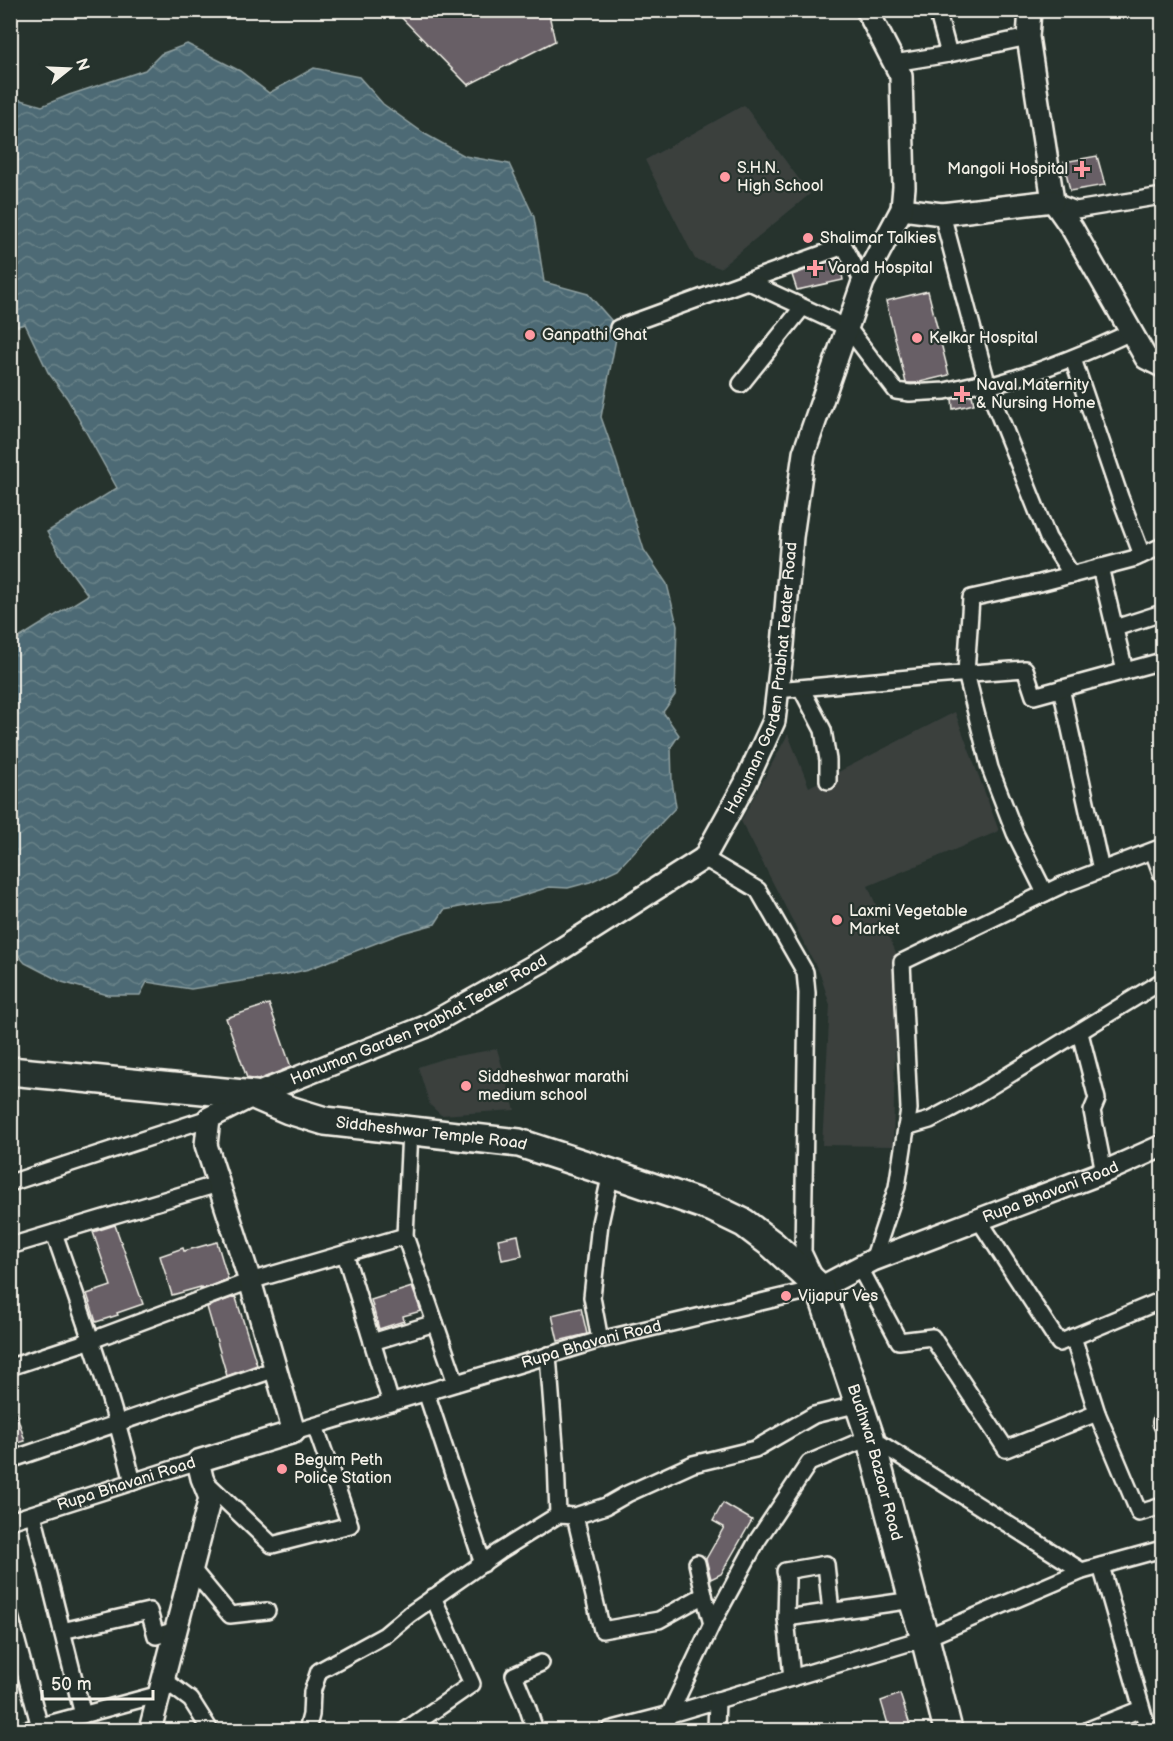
<svg xmlns="http://www.w3.org/2000/svg" width="1173" height="1741" font-family="'Balsamiq Sans',sans-serif">
<style>
.built{fill:#3a403e}
.water{fill:url(#water-waves);stroke:#90a1a2;stroke-width:1.5}
.building{fill:#675f66;stroke:#f4f1e8;stroke-width:1.5}
.lines{fill:none;stroke-linecap:round;stroke-linejoin:round}
.street-casing{stroke:#f4f1e8;stroke-width:20}
.secondary-casing{stroke:#f4f1e8;stroke-width:26}
.highway-casing{stroke:#f4f1e8;stroke-width:32}
.street{stroke:#26332d;stroke-width:15}
.secondary{stroke:#26332d;stroke-width:21}
.highway{stroke:#26332d;stroke-width:27}
.poi-dot{fill:#ff9aa2;stroke:#26332d;stroke-width:2}
.labels{text-anchor:middle;dominant-baseline:central;stroke-width:4.5;stroke-linejoin:round;paint-order:stroke}
.poi-label{font-size:16px;fill:#f4f1e8;stroke:#26332d;text-anchor:start}
.street-label{font-size:16px;fill:#f4f1e8;stroke:#26332d}
</style>
<defs>
<pattern id="water-waves" width="16" height="10" patternUnits="userSpaceOnUse" patternTransform="scale(1.5)"><rect width="16" height="10" fill="#4e6b74"/><path d="M0 5q4-4 8 0t8 0" fill="none" stroke="#688188"/></pattern>
</defs>
<rect width="100%" height="100%" fill="#26332d"/>
<filter id="ink" filterUnits="userSpaceOnUse"><feTurbulence type="fractalNoise" baseFrequency=".0167" numOctaves="2"/><feDisplacementMap in="SourceGraphic" scale="12" xChannelSelector="R" yChannelSelector="G"/><feConvolveMatrix kernelMatrix="1 2 1 2 8 2 1 2 1" color-interpolation-filters="sRGB"/></filter>
<g filter="url(#ink)">
<path class="built" d="M744,105L810,194L720,268L695,259L645,160Z
M955,712L999,831L868,886L897,955L893,1146L822,1145L830,1005L820,974L741,821L788,734L809,787Z
M497,1049L515,1110L441,1115L430,1105L418,1067L445,1058Z"/>
<path class="water" d="M187,44L240,71L269,93L314,68L359,77L383,104L425,134L465,156L509,164L534,217L544,282L588,294L618,328L601,417L614,454L644,550L667,584L677,625L675,695L663,712L679,735L671,747L672,781L676,807L618,869L590,882L568,888L549,887L508,900L481,903L444,910L435,924L402,933L309,969L288,974L191,989L147,982L140,995H108L62,982L25,963L11,947V643L88,595L66,565L47,532L117,488L67,398L48,372L25,324L11,328V97L42,106L69,95L145,70L161,54Z"/>
<path class="building" d="M394,10H548L555,41L468,85Z
M1097,156L1105,185L1070,191L1064,162Z
M839,258L843,280L797,290L792,275Z
M928,291L949,375L916,383H906L886,301Z
M972,395L974,404L953,409L952,399Z
M269,1004L291,1067L258,1080L247,1078L226,1018Z
M115,1225L143,1304L117,1313L118,1315L96,1322L87,1294L111,1286L93,1232Z
M518,1235L522,1256L502,1260L498,1239Z
M217,1242L228,1279L202,1289L201,1287L172,1295L160,1256L183,1248L184,1251Z
M412,1287L421,1311L403,1316L404,1321L379,1329L371,1300Z
M234,1297L236,1298L257,1365L227,1376L207,1307Z
M581,1308L587,1334L558,1341L552,1315Z
M10,1403H13L25,1441L10,1445Z
M723,1503L752,1520L721,1574L711,1579L706,1559L724,1527L713,1521Z
M900,1694L912,1731H890L881,1701Z"/>
<g class="lines">
<g class="street-casing">
<g id="street">
<path d="M937,10L949,54"/>
<path d="M894,63L949,54L1028,37"/>
<path d="M1053,201L1076,210L1162,196"/>
<path d="M942,214L989,390L1048,538L1072,575"/>
<path d="M747,281L844,246L863,282"/>
<path d="M618,328L747,281L848,328L896,391L910,393L945,391L988,381"/>
<path d="M1073,359L1120,497L1142,555"/>
<path d="M741,384L802,308"/>
<path d="M989,386C1038,373 1084,354 1131,332"/>
<path d="M1100,567L1125,671"/>
<path d="M1115,628L1162,613"/>
<path d="M801,688L823,730L828,760V781"/>
<path d="M1061,688L1101,870"/>
<path d="M777,690L920,677L1025,669L1034,696L1162,661"/>
<path d="M1153,851L1162,875"/>
<path d="M1045,893L1015,833L990,768L966,673L971,598L1040,583L1136,558L1162,546"/>
<path d="M1080,1033L1097,1099L1092,1111L1104,1172"/>
<path d="M906,1127L930,1120L973,1097L1162,981"/>
<path d="M410,1131L405,1236L456,1383"/>
<path d="M10,1183L209,1118"/>
<path d="M979,1220L1059,1343L1162,1300"/>
<path d="M54,1233C83,1316 112,1397 133,1482"/>
<path d="M10,1246L218,1184"/>
<path d="M345,1254L391,1403"/>
<path d="M873,1260L897,1187L909,1109L902,962L1062,885L1162,847"/>
<path d="M860,1268L899,1341L932,1337L1006,1449L1097,1413L1139,1513L1162,1506"/>
<path d="M1073,1337L1097,1413"/>
<path d="M600,1340L592,1297L600,1223L611,1173"/>
<path d="M372,1342L435,1323"/>
<path d="M548,1355L556,1459L558,1515"/>
<path d="M10,1367L92,1340L250,1281L405,1236"/>
<path d="M426,1392L483,1564"/>
<path d="M1162,1419L1161,1422L1162,1425"/>
<path id="s1" d="M294,1432L600,1340L820,1288L803,1252L807,993L805,972L758,890L704,858"/>
<path d="M10,1460L276,1369"/>
<path d="M206,1482L272,1545L350,1525L315,1426"/>
<path d="M33,1514L83,1715"/>
<path d="M575,1516L602,1630L659,1620L704,1595"/>
<path id="s2" d="M10,1521L198,1461"/>
<path d="M697,1563L704,1595L712,1624"/>
<path d="M1101,1566L1148,1730"/>
<path d="M192,1569L230,1615L267,1611"/>
<path d="M831,1612L826,1564L785,1571L787,1580L786,1618L913,1600"/>
<path d="M10,1616L40,1727"/>
<path d="M786,1618L792,1678"/>
<path d="M62,1631L149,1611L156,1636L176,1630"/>
<path d="M163,1679L191,1700L210,1730"/>
<path d="M26,1730L160,1694"/>
<path d="M307,1730L311,1715L312,1692L319,1671L385,1635L410,1614L500,1551L558,1515L575,1516L606,1506L627,1494L693,1464L755,1449L814,1415L859,1404"/>
<path d="M406,1730L472,1684L433,1597"/>
<path d="M535,1730L527,1706L514,1675L541,1663"/>
<path d="M609,1730L671,1714L925,1638L1082,1571L1162,1549"/>
<path d="M662,1730L712,1624L757,1541L809,1463L870,1437L1082,1571"/>
<path d="M716,1730L717,1700"/>
<path d="M1088,1730L1141,1709"/>
</g>
</g>
<g class="secondary-casing">
<g id="secondary">
<path d="M1030,10L1028,37L1053,201L1072,228L1146,358L1162,366"/>
<path d="M902,209L942,214L1053,201"/>
<path id="s3" d="M820,1288L873,1260L1104,1172L1162,1146"/>
<path id="s4" d="M150,1730L210,1498L202,1478L198,1461L294,1432L250,1281L206,1145L209,1118L254,1095L425,1027L546,959L704,858L745,784L774,721L783,645L792,537L804,453L863,282L902,209L904,187L901,76L867,10"/>
</g>
</g>
<g class="highway-casing">
<g id="highway">
<path id="s5" d="M10,1071L254,1095L289,1110L325,1121L519,1143L611,1173L713,1208L744,1223L773,1245L820,1288L870,1437L913,1600L925,1638L948,1730"/>
</g>
</g>
<use href="#street" class="street"/>
<use href="#secondary" class="secondary"/>
<use href="#highway" class="highway"/>
</g>
</g>
<g class="poi-dot">
<path d="M1079 160h6v6h6v6h-6v6h-6v-6h-6v-6h6z"/>
<circle cx="725" cy="177" r="6"/>
<circle cx="808" cy="238" r="6"/>
<path d="M812 259h6v6h6v6h-6v6h-6v-6h-6v-6h6z"/>
<circle cx="530" cy="335" r="6"/>
<circle cx="917" cy="338" r="6"/>
<path d="M959 385h6v6h6v6h-6v6h-6v-6h-6v-6h6z"/>
<circle cx="837" cy="920" r="6"/>
<circle cx="466" cy="1086" r="6"/>
<circle cx="786" cy="1296" r="6"/>
<circle cx="282" cy="1469" r="6"/>
</g>
<g class="labels">
<g class="poi-label">
<text x="737" y="168">S.H.N.<tspan x="737" dy="18">High School</tspan></text>
<text x="1068" y="169" text-anchor="end">Mangoli Hospital</text>
<text x="820" y="238">Shalimar Talkies</text>
<text x="828" y="268">Varad Hospital</text>
<text x="542" y="335">Ganpathi Ghat</text>
<text x="929" y="338">Kelkar Hospital</text>
<text x="976" y="385">Naval Maternity<tspan x="976" dy="18">&amp; Nursing Home</tspan></text>
<text x="849" y="911">Laxmi Vegetable<tspan x="849" dy="18">Market</tspan></text>
<text x="478" y="1077">Siddheshwar marathi<tspan x="478" dy="18">medium school</tspan></text>
<text x="798" y="1296">Vijapur Ves</text>
<text x="294" y="1460">Begum Peth<tspan x="294" dy="18">Police Station</tspan></text>
</g>
<g class="street-label">
<text stroke="none"><textPath href="#s4" startOffset="1460">Hanuman Garden Prabhat Teater Road</textPath></text>
<text stroke="none"><textPath href="#s4" startOffset="938">Hanuman Garden Prabhat Teater Road</textPath></text>
<text stroke="none"><textPath href="#s5" startOffset="428">Siddheshwar Temple Road</textPath></text>
<text stroke="none"><textPath href="#s3" startOffset="250">Rupa Bhavani Road</textPath></text>
<text stroke="none"><textPath href="#s1" startOffset="310">Rupa Bhavani Road</textPath></text>
<text stroke="none"><textPath href="#s5" startOffset="1038">Budhwar Bazaar Road</textPath></text>
<text stroke="none"><textPath href="#s2" startOffset="122">Rupa Bhavani Road</textPath></text>
</g>
</g>
<rect width="1173" height="1741" fill="none" stroke="#26332d" stroke-width="36"/>
<rect x="18" y="18" width="1137" height="1705" fill="none" stroke="#f4f1e8" stroke-width="2" filter="url(#ink)"/>
<g transform="translate(69 69) rotate(72)" stroke="#26332d" stroke-width="4.5" paint-order="stroke">
<path d="M0-4.5L10 22L0 15L-10 22Z" fill="#f4f1e8"/>
<text y="-9" font-size="16" font-weight="bold" text-anchor="middle" fill="#f4f1e8">N</text>
</g>
<path d="M42 1690v9h111v-9" fill="none" stroke="#f4f1e8" stroke-width="3"/>
<text x="51" y="1690" font-size="18" fill="#f4f1e8" stroke="#26332d" stroke-width="4.5" paint-order="stroke">50 m</text>
</svg>
